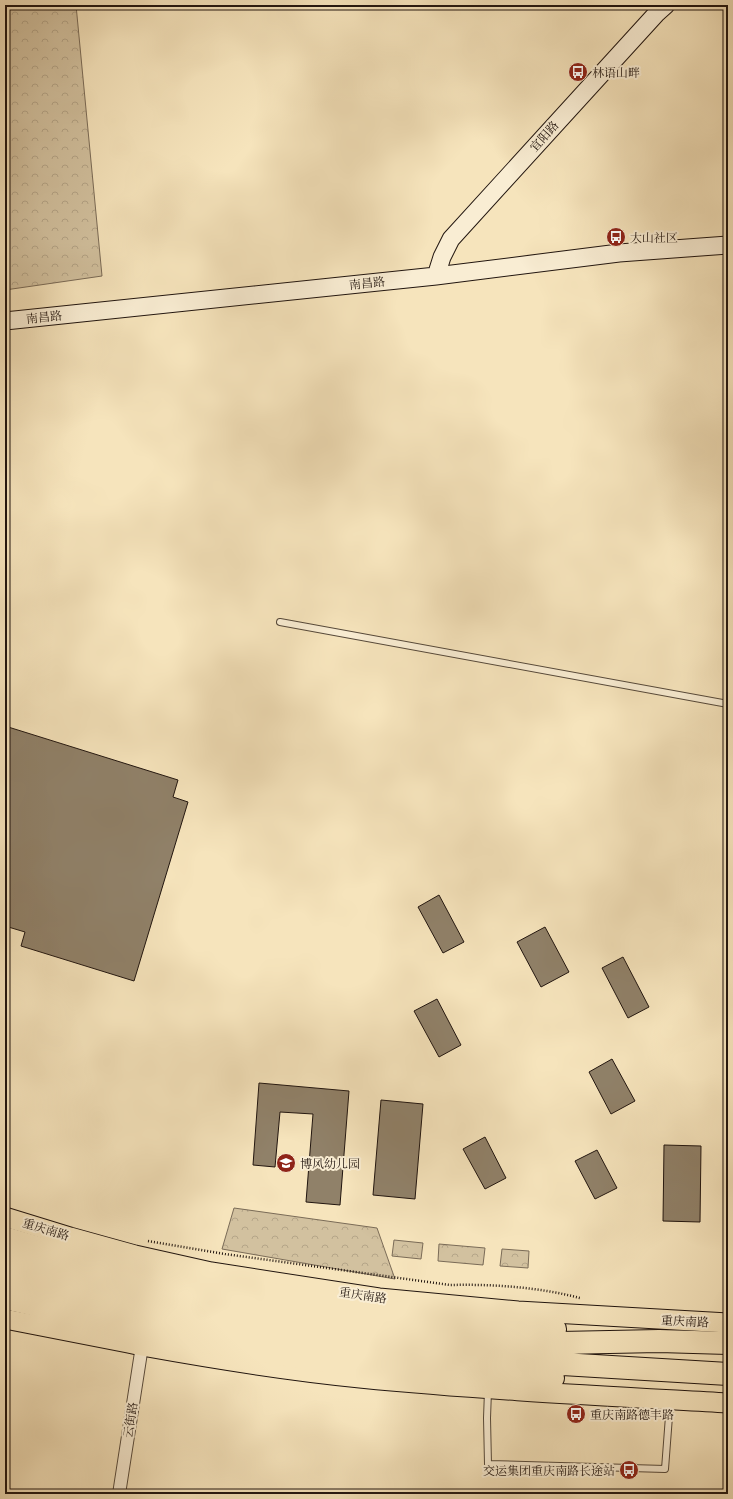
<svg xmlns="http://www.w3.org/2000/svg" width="733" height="1499" font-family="'Libre Caslon Text','Noto Serif SC',serif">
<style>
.forest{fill:url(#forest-crowns);stroke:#7a6b57}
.building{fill:#908169;stroke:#21150f}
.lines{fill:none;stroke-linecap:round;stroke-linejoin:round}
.lane-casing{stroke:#56493a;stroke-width:8}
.street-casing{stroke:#56493a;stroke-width:14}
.secondary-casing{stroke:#21150f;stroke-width:19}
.primary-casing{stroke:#21150f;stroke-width:21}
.highway-casing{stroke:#21150f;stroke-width:24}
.path{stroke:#21150f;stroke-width:2.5;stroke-dasharray:1 2;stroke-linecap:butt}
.lane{stroke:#f9edd3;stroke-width:6}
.street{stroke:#f9edd3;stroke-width:12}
.secondary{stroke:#f9edd3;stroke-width:17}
.primary{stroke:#f6e4bc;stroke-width:19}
.highway{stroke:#f6e4bc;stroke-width:22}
.labels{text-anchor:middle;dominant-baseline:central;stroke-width:4;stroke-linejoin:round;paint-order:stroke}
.poi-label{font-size:12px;fill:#21150f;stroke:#f9edd3;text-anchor:start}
.street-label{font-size:12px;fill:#21150f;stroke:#f9edd3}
</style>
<defs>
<pattern id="forest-crowns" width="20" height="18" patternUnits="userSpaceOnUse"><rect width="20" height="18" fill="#d2c19f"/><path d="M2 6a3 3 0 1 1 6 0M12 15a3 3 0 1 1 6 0" fill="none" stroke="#b4a588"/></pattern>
</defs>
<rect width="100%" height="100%" fill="#f6e4bc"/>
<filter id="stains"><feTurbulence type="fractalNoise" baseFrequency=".005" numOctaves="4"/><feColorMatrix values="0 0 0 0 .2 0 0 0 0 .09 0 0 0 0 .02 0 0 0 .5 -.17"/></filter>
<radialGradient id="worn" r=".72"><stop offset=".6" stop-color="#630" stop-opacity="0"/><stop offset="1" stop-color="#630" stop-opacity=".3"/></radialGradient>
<path class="forest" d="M5,5H76L102,276L5,290Z
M234,1208L377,1228L395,1279L222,1249Z
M394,1240L423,1243L421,1259L392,1256Z
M439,1244L485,1248L483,1265L438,1261Z
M502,1249L529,1251L528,1268L500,1266Z"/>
<path class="building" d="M5,726L178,780L173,797L188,802L134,981L21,946L25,932L5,926Z
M439,895L464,942L443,953L418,907Z
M545,927L569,972L541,987L517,942Z
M623,957L649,1007L628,1018L602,968Z
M437,999L461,1045L439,1057L414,1011Z
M612,1059L635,1101L611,1114L589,1072Z
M259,1083L349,1091L340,1205L306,1202L313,1114L280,1112L275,1167L253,1165Z
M381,1100L423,1104L415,1199L373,1195Z
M485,1137L506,1178L485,1189L463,1149Z
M664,1145L701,1146L700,1222L663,1221Z
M597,1150L617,1188L595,1199L575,1161Z"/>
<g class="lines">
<g class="lane-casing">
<path id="lane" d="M280,622L728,704
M488,1391L487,1418L488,1464L665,1469L670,1403"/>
</g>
<g class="street-casing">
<path id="street" d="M119,1494L142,1346"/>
</g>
<g class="secondary-casing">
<path id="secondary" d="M436,276L442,257L451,239L656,14L666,5
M5,321L436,276L619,253L728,245"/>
</g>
<g class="primary-casing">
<path id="primary" d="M5,1217L70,1237L135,1255L211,1272L379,1298L518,1311L728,1323
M5,1319L128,1343L142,1346C214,1359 287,1371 360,1378C482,1390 605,1396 728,1403"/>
</g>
<g class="highway-casing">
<path id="highway" d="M5,1238L66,1256L205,1284L314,1300L426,1317L512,1324L555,1329
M5,1260L32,1268L192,1302L320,1321L409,1332L560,1343L659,1341L728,1343
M5,1280L188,1321L318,1341L407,1352L496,1360L728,1374
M5,1298L181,1338L311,1359L454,1375L553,1378"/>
</g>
<path class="path" d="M148,1241L225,1254L450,1285C493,1284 538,1287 580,1298"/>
<use href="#lane" class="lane"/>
<use href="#street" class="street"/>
<use href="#secondary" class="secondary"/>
<use href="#primary" class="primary"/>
<use href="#highway" class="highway"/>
</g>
<defs>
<g id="bus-disc" transform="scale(1)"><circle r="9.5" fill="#8f2418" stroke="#f9edd3"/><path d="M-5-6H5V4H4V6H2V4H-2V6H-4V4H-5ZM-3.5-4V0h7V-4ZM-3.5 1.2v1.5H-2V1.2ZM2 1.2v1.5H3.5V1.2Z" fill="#fff"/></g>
<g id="school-disc" transform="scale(1)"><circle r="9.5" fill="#8f2418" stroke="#f9edd3"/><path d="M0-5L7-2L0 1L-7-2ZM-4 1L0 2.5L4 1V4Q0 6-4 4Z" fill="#fff"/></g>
</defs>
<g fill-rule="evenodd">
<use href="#bus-disc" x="578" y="72"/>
<use href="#bus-disc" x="616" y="237"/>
<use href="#school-disc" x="286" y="1163"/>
<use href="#bus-disc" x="576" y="1414"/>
<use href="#bus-disc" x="629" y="1470"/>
</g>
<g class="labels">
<g class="poi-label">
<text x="592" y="72">林语山畔</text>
<text x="630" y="237">大山社区</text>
<text x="300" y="1163">博风幼儿园</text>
<text x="590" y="1414">重庆南路德丰路</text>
<text x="615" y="1470" text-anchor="end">交运集团重庆南路长途站</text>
</g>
<g class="street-label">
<text transform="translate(544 136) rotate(-48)">宜阳路</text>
<text transform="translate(367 283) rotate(-6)">南昌路</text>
<text transform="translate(44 317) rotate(-6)">南昌路</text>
<text transform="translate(46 1229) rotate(17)">重庆南路</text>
<text transform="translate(363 1295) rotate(8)">重庆南路</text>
<text transform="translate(685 1321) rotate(3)">重庆南路</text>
<text transform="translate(130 1420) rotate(-81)">云街路</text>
</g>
</g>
<rect width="733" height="1499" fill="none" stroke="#f6e4bc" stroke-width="20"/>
<rect x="6" y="6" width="721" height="1487" fill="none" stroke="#21150f" stroke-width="2"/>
<rect x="10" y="10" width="713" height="1479" fill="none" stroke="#21150f"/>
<rect width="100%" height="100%" filter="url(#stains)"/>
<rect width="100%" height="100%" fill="url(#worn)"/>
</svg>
